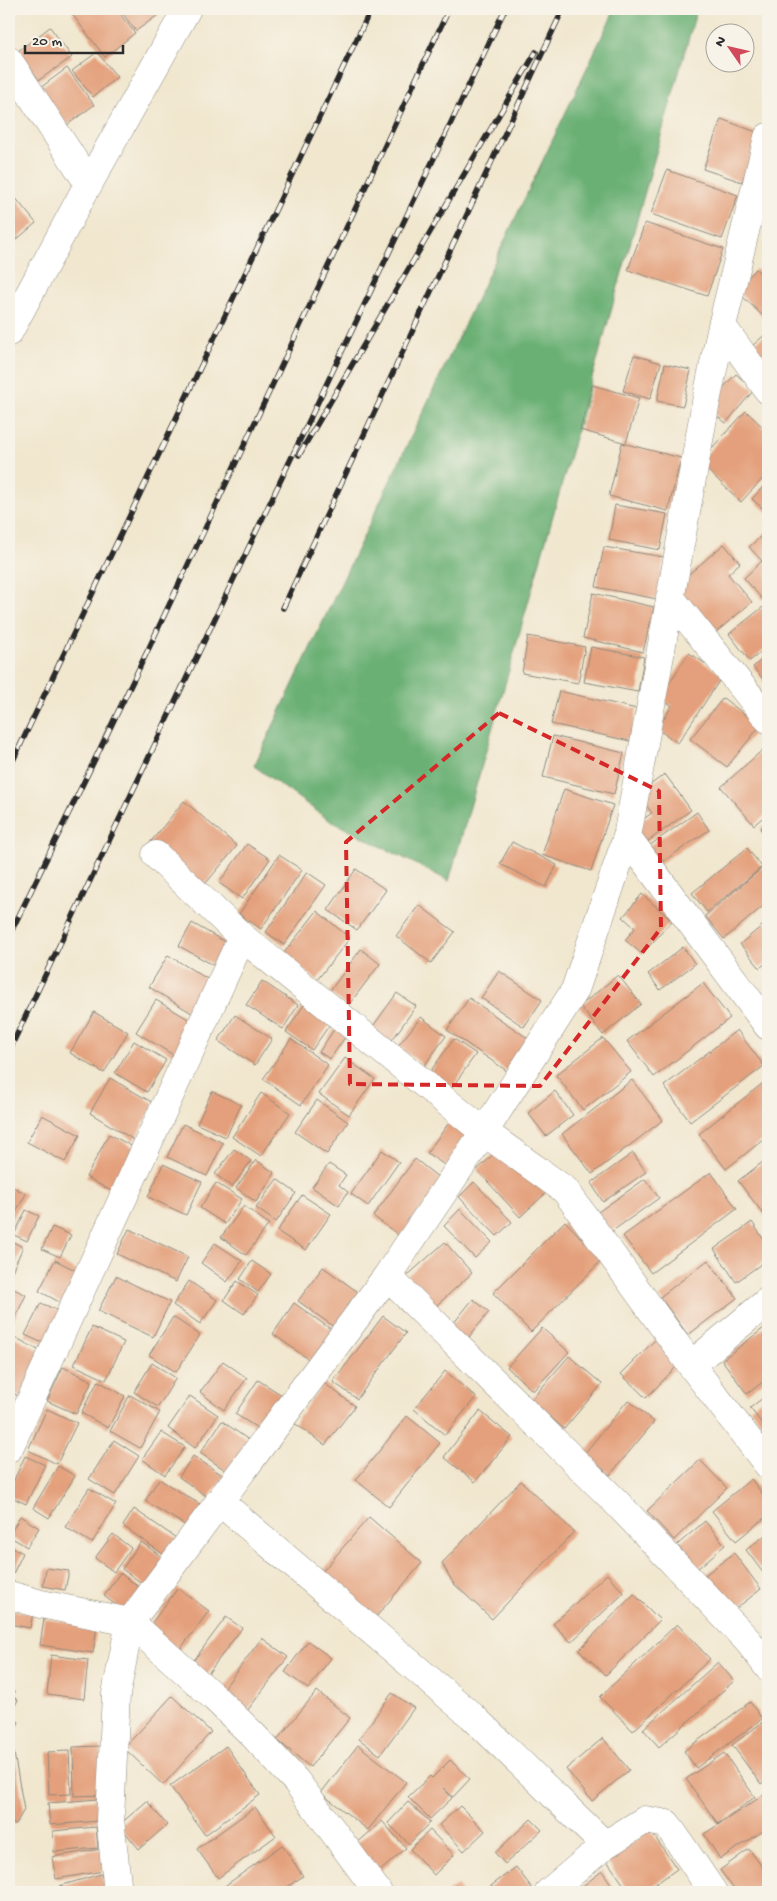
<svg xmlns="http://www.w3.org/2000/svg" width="777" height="1901" font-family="'Gochi Hand',sans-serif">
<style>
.forest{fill:#6ab074;stroke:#4a6e50}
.building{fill:#e4a07c}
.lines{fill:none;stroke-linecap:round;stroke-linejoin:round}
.minor-casing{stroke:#8e897d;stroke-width:29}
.minor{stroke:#fff;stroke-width:28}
.rail-casing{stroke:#2b2b2b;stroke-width:5.5}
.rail{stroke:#f7f3e8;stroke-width:4;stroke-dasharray:11;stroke-linecap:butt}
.marked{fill:none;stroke:#d62828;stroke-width:4;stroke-dasharray:10 6;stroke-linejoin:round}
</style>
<rect width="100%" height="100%" fill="#f7f3e8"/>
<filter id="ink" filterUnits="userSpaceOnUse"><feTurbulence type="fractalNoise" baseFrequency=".02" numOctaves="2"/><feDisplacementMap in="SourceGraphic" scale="10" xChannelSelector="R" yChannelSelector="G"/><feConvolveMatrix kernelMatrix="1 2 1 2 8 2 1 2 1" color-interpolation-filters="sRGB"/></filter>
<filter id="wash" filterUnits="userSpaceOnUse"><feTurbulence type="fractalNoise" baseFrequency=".0096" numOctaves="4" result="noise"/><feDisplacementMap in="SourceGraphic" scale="20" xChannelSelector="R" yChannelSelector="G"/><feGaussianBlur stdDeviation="1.12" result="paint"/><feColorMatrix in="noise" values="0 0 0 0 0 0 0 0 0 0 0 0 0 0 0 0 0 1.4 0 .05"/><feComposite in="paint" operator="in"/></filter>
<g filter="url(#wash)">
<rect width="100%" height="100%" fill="#f1e7cf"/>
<path class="forest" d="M615,9H697L449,881L329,820L254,766Z"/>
<g id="blocks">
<path class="building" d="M79,9H116L135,33L105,57L72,14Z
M119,9H164L165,10L136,31Z
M50,27L72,57L39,80L18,51Z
M97,52L117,77L93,97L72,71Z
M67,68L94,105L67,125L40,88Z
M721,119L759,133L742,182L703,169Z
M667,170L738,195L722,239L651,214Z
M9,190L36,223L9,246Z
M645,223L723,249L707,296L628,270Z
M756,269L762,275L768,269V321L736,290Z
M768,332V366L752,346Z
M634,355L661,363L650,399L623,391Z
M665,364L691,370L683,406L657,401Z
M736,374L754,390L726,423L705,407Z
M592,385L639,398L626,443L580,430Z
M746,411L768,432V473L741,502L699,462Z
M622,443L681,458L668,511L609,496Z
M768,481V513L752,499Z
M615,505L667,514L660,550L609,540Z
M767,531L768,595L763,600L744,578L762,561L749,547Z
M724,544L740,563L728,574L752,602L715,633L675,586Z
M604,547L664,557L657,599L596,587Z
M593,593L654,607L643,652L583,638Z
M768,603V646L750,661L729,634Z
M528,636L585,647L578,683L522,673Z
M591,647L644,657L638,692L584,682Z
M689,653L723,675L678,743L657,729L672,706L660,697Z
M768,654V681L766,683L753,667Z
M559,691L637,709L630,741L551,724Z
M723,698L760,726L727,767L690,739Z
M553,736L624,753L614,794L543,777Z
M768,745V813L754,825L721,787Z
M665,774L691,810L644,844L632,827L652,813L638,794Z
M564,789L613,805L591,871L542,855Z
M184,801L237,846L201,889L148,845Z
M697,812L709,830L658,865L646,848Z
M768,822V838L760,829Z
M512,842L557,865L546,887L500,864Z
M247,844L270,859L242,899L219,883Z
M747,848L762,867L707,912L692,893Z
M279,855L302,870L261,929L239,914Z
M768,863V902L724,939L705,916Z
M356,869L386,890L357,930L328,910Z
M307,872L326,885L284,945L266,932Z
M642,894L672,921L642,954L625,940L635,928L623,917Z
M419,905L455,932L431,963L396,936Z
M317,911L350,938L317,980L283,954Z
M768,921V961L760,968L740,944Z
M192,923L227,943L215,966L179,946Z
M683,947L695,964L660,990L648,974Z
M361,949L380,964L347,1007L329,992Z
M168,955L214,983L195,1015L149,987Z
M499,971L542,1000L524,1027L481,998Z
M618,975L641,1004L603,1035L580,1006Z
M262,981L298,1005L283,1029L246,1005Z
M703,983L730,1018L654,1077L627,1041Z
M397,993L416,1006L390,1043L371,1029Z
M469,998L529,1039L507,1071L447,1030Z
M308,999L335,1017L312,1050L286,1032Z
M156,1000L195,1023L175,1056L136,1032Z
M94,1012L128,1032L104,1073L70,1053Z
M235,1015L272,1039L255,1065L218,1041Z
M421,1017L446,1036L424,1066L398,1046Z
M339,1022L350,1030L330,1059L319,1052Z
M737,1030L764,1066L690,1122L664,1086Z
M603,1038L631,1072L583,1110L556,1075Z
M291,1039L328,1065L301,1105L263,1079Z
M454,1039L476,1054L451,1089L429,1073Z
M134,1041L166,1060L147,1092L115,1073Z
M345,1058L375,1079L349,1115L319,1094Z
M110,1078L155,1104L134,1140L90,1113Z
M768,1079V1136L726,1169L699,1134Z
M632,1080L663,1120L592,1174L562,1134Z
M212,1091L241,1105L226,1137L197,1124Z
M555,1091L573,1115L546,1136L528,1113Z
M261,1093L290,1113L261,1156L232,1137Z
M317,1100L348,1122L327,1154L295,1132Z
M42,1115L80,1135L65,1162L27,1142Z
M451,1120L476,1138L453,1171L427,1153Z
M183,1124L223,1143L207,1176L167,1157Z
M109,1134L137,1149L113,1192L86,1177Z
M502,1146L546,1193L520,1217L477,1170Z
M234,1149L251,1161L232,1187L215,1174Z
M382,1150L399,1162L368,1206L351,1194Z
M633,1153L646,1172L603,1202L591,1183Z
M768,1158V1220L738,1181Z
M415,1159L443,1181L401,1237L373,1216Z
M256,1160L275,1173L256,1202L236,1188Z
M163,1164L202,1182L186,1215L148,1197Z
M329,1164L346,1175L339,1185L348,1192L339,1206L312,1187Z
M711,1172L737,1209L651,1273L623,1236Z
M277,1179L296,1193L276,1222L256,1208Z
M645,1179L659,1198L611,1232L598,1212Z
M474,1182L512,1222L497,1236L459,1197Z
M216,1183L242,1199L225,1224L200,1208Z
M13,1187L26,1194L9,1224V1194Z
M302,1195L331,1214L306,1250L277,1231Z
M244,1206L269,1224L246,1255L221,1237Z
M460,1209L492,1242L475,1258L444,1226Z
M26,1210L39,1216L27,1241L14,1235Z
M565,1221L602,1260L531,1332L493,1293Z
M752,1222L768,1246V1259L736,1282L714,1249Z
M52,1227L71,1235L60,1257L42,1249Z
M129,1229L188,1257L176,1282L117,1254Z
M9,1240L23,1247L9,1278Z
M445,1242L472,1273L435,1307L407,1276Z
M215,1243L242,1261L227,1282L201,1263Z
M55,1260L79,1272L63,1304L39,1291Z
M708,1260L737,1298L688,1335L660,1297Z
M252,1261L271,1274L258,1292L240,1279Z
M323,1267L365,1297L340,1331L298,1301Z
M116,1276L170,1302L153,1337L98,1311Z
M189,1281L217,1300L200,1324L173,1305Z
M237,1281L258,1295L244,1314L224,1300Z
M12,1288L26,1295L11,1326L9,1325V1296Z
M473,1299L489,1312L465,1342L449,1329Z
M41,1303L61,1312L45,1344L25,1335Z
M294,1303L339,1335L318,1366L273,1334Z
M383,1316L406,1333L357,1399L333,1382Z
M173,1317L200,1335L176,1372L149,1355Z
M768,1325V1378L747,1394L722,1360Z
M92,1327L124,1342L106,1380L74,1365Z
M542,1328L569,1352L533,1391L507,1367Z
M9,1334L44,1353L20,1397L9,1391Z
M656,1339L681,1362L646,1398L621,1374Z
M569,1356L602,1384L564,1429L531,1400Z
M223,1361L247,1378L224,1410L200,1392Z
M152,1363L176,1378L158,1407L134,1392Z
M63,1367L92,1381L76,1414L47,1401Z
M445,1371L476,1397L445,1435L414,1409Z
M258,1380L282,1395L259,1429L235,1414Z
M98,1381L125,1396L108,1428L81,1413Z
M324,1383L355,1406L325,1445L294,1423Z
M768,1394V1431L750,1408Z
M130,1395L160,1412L140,1448L110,1431Z
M190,1396L218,1415L195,1448L168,1428Z
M628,1400L654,1422L610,1475L584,1454Z
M47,1409L77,1423L57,1464L28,1450Z
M480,1411L512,1437L475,1482L444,1457Z
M407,1416L440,1443L389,1507L356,1480Z
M222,1421L250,1441L228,1472L200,1453Z
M161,1432L185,1447L165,1475L142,1459Z
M114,1440L139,1456L115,1495L89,1479Z
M25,1456L45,1465L26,1504L9,1496V1491Z
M193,1456L224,1476L209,1498L179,1477Z
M700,1460L727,1488L674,1540L647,1511Z
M58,1466L75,1476L49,1518L33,1508Z
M159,1479L206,1508L193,1530L145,1501Z
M751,1479L768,1501V1515L736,1541L712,1511Z
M521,1481L574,1532L492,1619L453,1583L442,1563Z
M89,1488L116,1504L92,1543L65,1527Z
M134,1509L179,1540L167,1557L123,1526Z
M20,1516L39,1528L27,1547L9,1536Z
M369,1517L422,1563L369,1625L316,1579Z
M705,1521L725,1545L697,1569L677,1545Z
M768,1533V1577L767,1578L746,1550Z
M113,1534L131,1548L114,1572L95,1558Z
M141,1542L169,1562L150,1589L122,1569Z
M9,1546L23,1553L9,1582Z
M734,1553L761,1589L729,1614L701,1578Z
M46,1568L69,1571L65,1590L43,1586Z
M120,1573L143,1590L126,1613L104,1596Z
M607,1574L624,1593L571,1642L553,1624Z
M178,1588L209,1611L175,1656L144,1633Z
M634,1594L660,1620L606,1675L579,1650Z
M12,1610L33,1613L30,1628L9,1624Z
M226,1617L242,1628L201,1683L186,1671Z
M44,1619L97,1626L93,1653L40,1645Z
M677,1624L710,1659L633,1731L600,1697Z
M262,1638L288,1657L244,1715L218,1696Z
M308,1641L331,1658L308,1689L285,1672Z
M51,1655L88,1660L84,1699L47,1694Z
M718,1662L734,1681L659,1747L643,1729Z
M9,1688L15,1692L12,1696L18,1700L9,1716Z
M317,1691L350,1718L310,1767L277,1740Z
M392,1693L414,1708L380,1755L359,1739Z
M172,1696L211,1732L163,1785L124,1748Z
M750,1702L762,1719L696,1768L684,1751Z
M9,1716L19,1722L11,1736L24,1810L15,1825L9,1821Z
M768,1718V1779L761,1784L732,1745Z
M603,1738L629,1770L592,1801L566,1769Z
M358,1745L406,1782L368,1830L321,1793Z
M101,1746L103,1795L74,1796L73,1747Z
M226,1746L260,1795L205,1835L170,1786Z
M69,1751L71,1794L49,1795L47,1752Z
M724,1753L755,1797L718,1824L686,1779Z
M450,1760L470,1779L453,1797L443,1788L452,1798L430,1819L408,1797L430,1776L432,1778Z
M768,1792V1828L720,1859L704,1834Z
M98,1799L100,1821L50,1825L48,1803Z
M147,1801L167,1825L139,1849L119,1825Z
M408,1802L430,1822L409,1844L388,1823Z
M460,1806L485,1831L464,1851L439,1825Z
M255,1807L276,1836L218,1878L197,1849Z
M531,1819L542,1830L505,1864L495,1853Z
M382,1821L406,1848L378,1873L354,1846Z
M96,1827L98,1848L54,1852L53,1831Z
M430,1830L454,1855L434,1875L410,1849Z
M650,1830L677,1869L644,1892H629L607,1861Z
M282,1845L303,1876L280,1892H221L219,1890Z
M101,1849L104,1871L56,1879L52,1857Z
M749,1849L768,1875V1892H736L720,1870Z
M516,1867L535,1892H483Z
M602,1871L617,1892H575Z
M101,1874L105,1887L88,1892H61L59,1886Z
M457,1885L462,1892H447Z"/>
</g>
</g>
<g filter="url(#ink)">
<use href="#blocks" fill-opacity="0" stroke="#8e897d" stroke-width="1"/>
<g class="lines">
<g class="minor-casing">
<path id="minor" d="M9,61L89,184
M722,326L768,390
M9,332L84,192L187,9
M670,597L768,719
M627,837L768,1026
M156,855L242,937L484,1132L565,1190L691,1365L768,1465
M387,1276L615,1501L748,1641L768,1667
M691,1365L768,1301
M9,1448L242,937
M219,1501L472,1716L605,1845
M9,1595L41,1604L130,1622L387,1276L484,1132L575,990L627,837L705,407L722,326L768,137
M130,1622L215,1698L253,1735L296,1781L378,1892
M118,1892L110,1819L116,1694L130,1622
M549,1892L605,1845L645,1820L667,1824L713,1892"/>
</g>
<use href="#minor" class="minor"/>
<g class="rail-casing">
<path id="rail" d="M299,455L536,52
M283,608L563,9
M9,769L371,9
M9,936L147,652L449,9
M9,1051L505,9"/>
</g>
<use href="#rail" class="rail"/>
</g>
</g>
<path class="marked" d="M499,713L659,791L661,928L540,1086L350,1084L346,842Z"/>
<rect width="777" height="1901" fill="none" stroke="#f7f3e8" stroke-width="30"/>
<g transform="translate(730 48) rotate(304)"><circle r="24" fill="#f7f3e8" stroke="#a5a39c"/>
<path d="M0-4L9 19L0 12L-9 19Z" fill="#d1495b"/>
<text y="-8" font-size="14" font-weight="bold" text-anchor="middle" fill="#2b2b2b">N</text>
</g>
<path d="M25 45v8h98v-8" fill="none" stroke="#2b2b2b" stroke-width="2.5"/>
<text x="32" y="45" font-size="15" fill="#2b2b2b" stroke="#f7f3e8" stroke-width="4" paint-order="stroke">20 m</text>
</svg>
